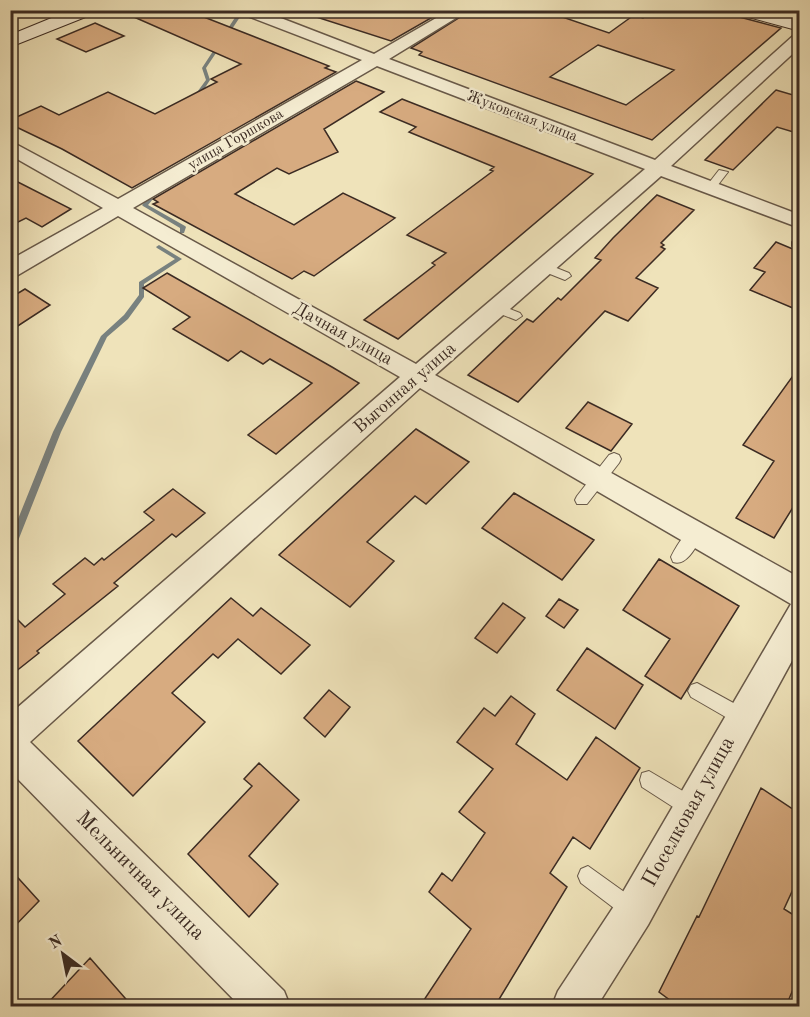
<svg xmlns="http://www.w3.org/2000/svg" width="810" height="1017" font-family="'Old Standard TT',serif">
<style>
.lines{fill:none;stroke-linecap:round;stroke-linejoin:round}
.stream{fill:#78817f;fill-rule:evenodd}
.building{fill:#d7ab80;stroke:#3b2b23;stroke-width:1.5;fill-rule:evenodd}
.lane-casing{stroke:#685949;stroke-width:2}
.street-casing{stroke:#685949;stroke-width:3}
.secondary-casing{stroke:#3b2b23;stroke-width:2}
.lane{fill:#f5edd2;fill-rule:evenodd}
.street{fill:#f5edd2;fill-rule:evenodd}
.secondary{fill:#f5edd2;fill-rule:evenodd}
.labels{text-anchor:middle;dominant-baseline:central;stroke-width:5;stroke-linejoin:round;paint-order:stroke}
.far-street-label{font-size:15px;fill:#3b2b23;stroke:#f5edd2}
.street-label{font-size:18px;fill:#3b2b23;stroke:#f5edd2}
.near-street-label{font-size:21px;fill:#3b2b23;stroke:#f5edd2}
</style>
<rect width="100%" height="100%" fill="#efe3ba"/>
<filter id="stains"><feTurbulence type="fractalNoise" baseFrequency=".00333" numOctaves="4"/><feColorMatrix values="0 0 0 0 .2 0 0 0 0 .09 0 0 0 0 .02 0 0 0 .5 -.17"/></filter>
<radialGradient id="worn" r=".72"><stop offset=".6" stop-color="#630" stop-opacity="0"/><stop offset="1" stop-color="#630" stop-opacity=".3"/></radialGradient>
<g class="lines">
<path class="stream" d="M236,16L240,17L206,68L210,80L197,100H193L192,99L206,80L202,68Z
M148,198L153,199L148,205L185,226L186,227L184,233H180V228L143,206L142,205Z
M159,245L182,259L144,284V297L128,319L107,337L61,432L14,551L13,554H10V539L53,432L101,336L124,315L139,295V282L175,259L157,248L156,247Z"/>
</g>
<path class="building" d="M118,10H186L329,66L325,68L336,72L132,188L62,149L10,124V120L41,106L59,115L108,92L155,114L217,82L211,79L241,64Z
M308,10H445L391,41L307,14Z
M471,10H542L609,33L634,15L643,18L654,10H733L736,16L781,28L652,140L419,55L422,52L411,48ZM598,45L616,51L674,70L626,105L550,77Z
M95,23L124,36L86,52L57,39Z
M356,81L384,92L324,129L338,152L289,174L277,168L235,194L294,225L343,193L395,218L314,276L304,271L292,279L153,204L158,202L153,199Z
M776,90L800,97V134L777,127L733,170L705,160Z
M402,99L593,174L398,339L364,320L435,265L432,263L446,253L407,235L493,171L490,170L494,167L409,132L416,127L380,112Z
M10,178L71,209L42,227L26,218L10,226Z
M657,195L694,210L661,243L664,245L661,247L665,249L636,278L658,288L628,321L605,311L518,402L468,375L527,319L533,322L558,298L561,300L601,260L595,258L613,238Z
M776,242L800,252V311L750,290L765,272L754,268Z
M167,273L332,367L359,383L276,454L248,435L312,383L270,359L263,364L241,351L228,361L173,329L190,317L143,288Z
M25,289L50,305L10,331V298Z
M800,366V496L774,538L736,518L774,461L743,445Z
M588,402L632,424L611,451L566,428Z
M416,429L469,462L426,504L415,496L367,542L394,561L350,607L279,555Z
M173,489L205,513L176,537L172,534L114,583L118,586L37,651L39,653L10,676V612L25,627L65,594L53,584L85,558L94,565L102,558L104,560L154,520L144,512Z
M514,493L594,540L562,580L482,528Z
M659,559L739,606L681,699L645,676L670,639L623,610Z
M231,598L253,616L261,608L310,645L281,674L238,639L218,658L213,654L172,693L205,722L133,796L78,741Z
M559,599L578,610L564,628L546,616Z
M503,603L525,618L497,653L475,638Z
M587,648L643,685L615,729L557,690Z
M329,690L350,707L325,737L304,718Z
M511,696L535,714L516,744L567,780L596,737L640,768L590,849L573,837L550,873L567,887L495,1006H420L471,929L429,892L442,873L452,881L485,833L459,812L493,769L457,742L484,708L495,716Z
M259,763L299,800L249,856L278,884L249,917L188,854L252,786L244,779Z
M761,788L800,814V874L784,909L800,919V973L786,1006H678L659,992L697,916L699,917Z
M10,869L39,901L10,931Z
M90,958L132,1006H45Z"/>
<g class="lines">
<g class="lane-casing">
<path id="lane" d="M719,170L728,172L714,190H706L705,188Z
M800,236V247L792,246V242Z
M544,263L569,273L571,276L565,280L540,270V264Z
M497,304L520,313L522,316L516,320L493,311V305Z
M614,453L619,455L621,459L619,463L587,504H577L575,500L577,496L609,455Z
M695,528L700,530L703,534C697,545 687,567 673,562L671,557C676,547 685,531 695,528Z
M697,683L748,711L751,717L748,723L742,726L736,723L691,697L688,691L691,685Z
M649,771L698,800L701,807L698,814L691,817L684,814L642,787L640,780L642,773Z
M588,866L641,904L644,911L641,918L634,921L627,918L581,883L578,876L581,869Z"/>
</g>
<g class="street-casing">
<path id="street" d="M238,10H260L374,54L450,10H469L389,59L655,160L794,35L800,33V47L671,166L800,215V228L661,176L435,375L800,578V646L648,925L597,1006H552L558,991L620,897L791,604L420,388L30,742L284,991L290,1006H240L10,771V714L400,377L118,216L18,275L10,277V260L103,208L10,155V141L118,199L362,60L240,13ZM377,66L645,169L416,364L133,208Z"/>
</g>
<g class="secondary-casing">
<path id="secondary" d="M71,10H95L93,14L10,47V35Z
M735,10H764L800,20V31L737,14Z"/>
</g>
<use href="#lane" class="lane"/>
<use href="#street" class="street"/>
<use href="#secondary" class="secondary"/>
</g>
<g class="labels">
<g class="far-street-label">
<text transform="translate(522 117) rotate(21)">Жуковская улица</text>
<text transform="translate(236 140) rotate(-30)">улица Горшкова</text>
</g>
<g class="street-label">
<text transform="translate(343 334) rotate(29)">Дачная улица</text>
<text transform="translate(405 388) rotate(-41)">Выгонная улица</text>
</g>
<g class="near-street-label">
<text transform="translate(689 812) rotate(-61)">Поселковая улица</text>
<text transform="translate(140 876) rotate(45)">Мельничная улица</text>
</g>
</g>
<rect width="810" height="1017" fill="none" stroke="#efe3ba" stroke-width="36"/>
<rect x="12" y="12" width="786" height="993" fill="none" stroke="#3b2b23" stroke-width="3"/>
<rect x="18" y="18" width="774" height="981" fill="none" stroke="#3b2b23" stroke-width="1.5"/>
<g transform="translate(63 954) rotate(328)" stroke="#f5edd2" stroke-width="4.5" paint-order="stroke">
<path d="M0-4.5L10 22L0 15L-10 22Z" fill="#3b2b23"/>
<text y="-9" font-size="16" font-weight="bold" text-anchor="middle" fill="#3b2b23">N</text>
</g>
<rect width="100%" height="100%" filter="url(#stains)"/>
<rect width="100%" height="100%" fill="url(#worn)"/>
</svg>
